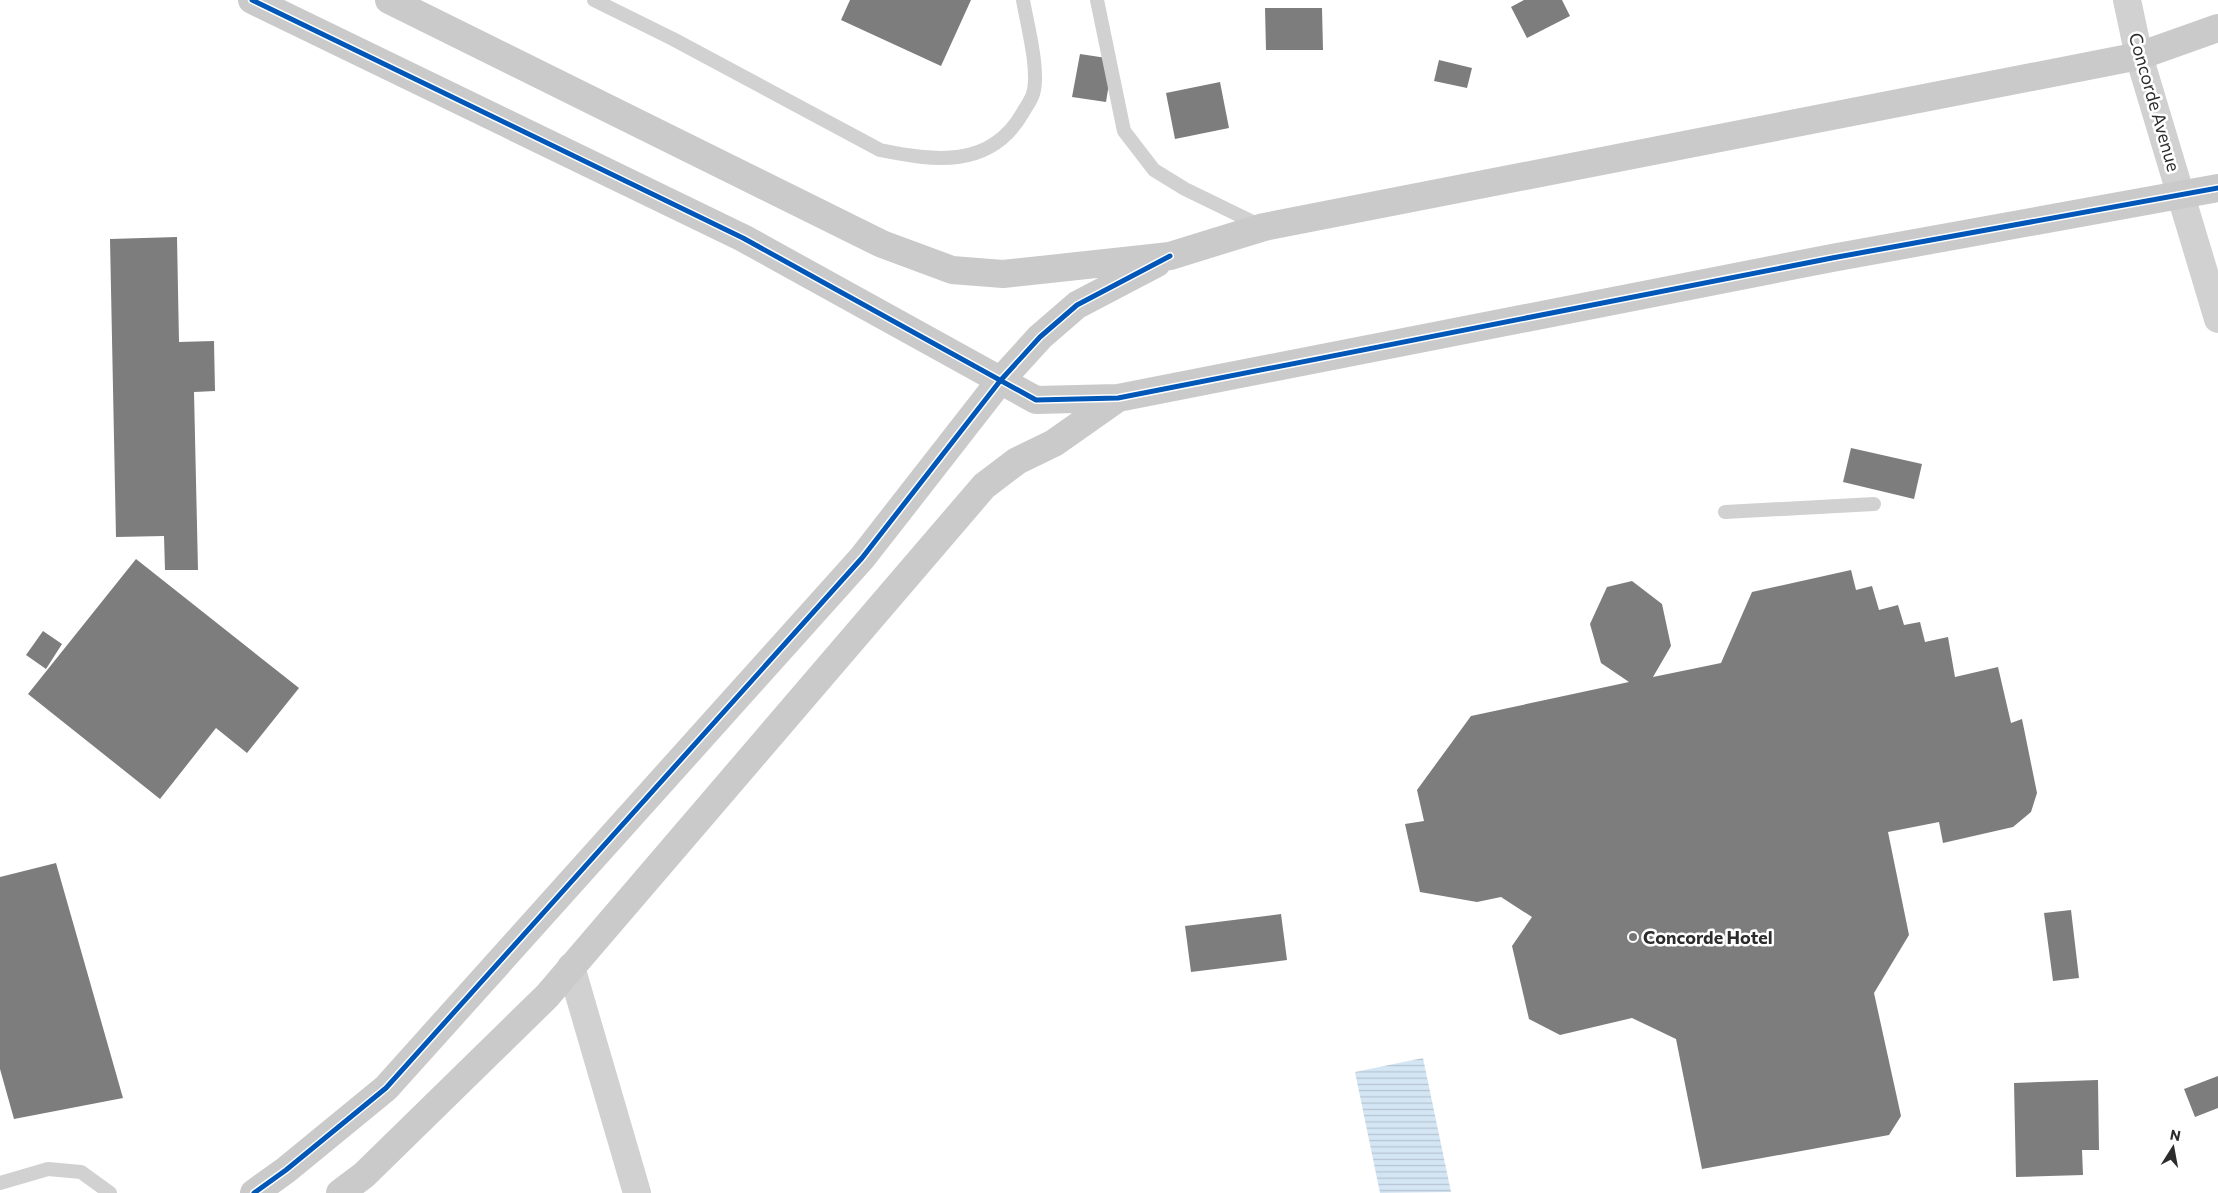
<svg xmlns="http://www.w3.org/2000/svg" width="2218" height="1193" font-family="Commissioner,sans-serif">
<style>
.water{fill:url(#water-rules)}
.building{fill:#7d7d7d}
.lines{fill:none;stroke-linecap:round;stroke-linejoin:round}
.lane{stroke:#d1d1d1;stroke-width:14}
.street{stroke:#d1d1d1;stroke-width:28}
.secondary{stroke:#cacaca;stroke-width:28}
.cycleway-casing{stroke:#fff;stroke-width:8}
.cycleway{stroke:#0057b8;stroke-width:5}
.poi-dot{fill:#767676;stroke:#fff;stroke-width:2}
.labels{text-anchor:middle;dominant-baseline:central;stroke-width:5;stroke-linejoin:round;paint-order:stroke}
.street-label{font-size:18px;fill:#2c2c2c;stroke:#fff}
.poi-label{font-size:18px;font-weight:bold;fill:#2c2c2c;stroke:#fff;text-anchor:start}
</style>
<defs>
<pattern id="water-rules" width="6" height="5" patternUnits="userSpaceOnUse" patternTransform="scale(1.25)"><rect width="6" height="5" fill="#d4e5f3"/><path d="M0 2.5h6" fill="none" stroke="#b6c5d0"/></pattern>
</defs>
<rect width="100%" height="100%" fill="#fff"/>
<path class="water" d="M1423,1058L1451,1192L1380,1193L1355,1072Z"/>
<path class="building" d="M850,0H971L941,66L841,20Z
M1524,0H1562L1570,16L1527,38L1511,7Z
M1265,8H1322L1323,50H1266Z
M1080,54L1113,59L1106,102L1072,97Z
M1439,60L1472,68L1467,88L1434,81Z
M1220,82L1229,128L1175,139L1166,93Z
M177,237L179,342L214,341L215,391L194,392L198,570H165L164,536L116,537L110,239Z
M1851,448L1922,464L1914,499L1843,482Z
M136,559L299,688L247,753L216,728L160,799L28,694Z
M1851,570L1856,590L1872,586L1879,610L1898,605L1904,625L1920,622L1925,642L1948,637L1955,677L1998,667L2011,723L2022,719L2037,793L2031,812L2013,827L1943,843L1939,822L1888,832L1909,935L1874,993L1901,1116L1889,1135L1702,1169L1676,1039L1632,1018L1560,1035L1529,1019L1512,946L1532,917L1501,897L1477,902L1420,892L1405,824L1424,821L1417,790L1471,716L1629,682L1601,663L1590,624L1607,587L1632,581L1662,604L1671,646L1653,677L1721,663L1752,592Z
M43,631L62,644L46,669L26,655Z
M56,863L123,1098L14,1119L0,1069V877Z
M2071,910L2079,978L2053,981L2044,913Z
M1281,914L1287,960L1191,972L1185,926Z
M2218,1076V1108L2195,1117L2184,1089Z
M2098,1080L2099,1150H2082L2083,1175L2016,1177L2014,1083Z"/>
<g class="lines">
<path class="lane" d="M594,0L673,39L880,150C934,161 990,169 1022,114C1025,108 1031,101 1033,94C1040,71 1027,24 1023,0
M1097,0L1124,131L1154,170L1185,189L1261,226
M1725,512L1874,504
M0,1183L48,1169L81,1172L110,1193"/>
<path class="street" d="M2127,0L2139,56L2218,319
M571,967L637,1193"/>
<path class="secondary" d="M252,0L743,238L1036,400L1118,398L1832,258L2218,188
M389,0L882,244L952,270L1003,274L1170,256L1264,227L2139,56L2218,28
M254,1193L286,1170L386,1088L862,558L1000,381L1040,337L1077,305L1157,263
M340,1193L364,1175L547,996L984,486L1017,461L1054,443L1118,398"/>
<g class="cycleway-casing">
<path id="cycleway" d="M252,0L743,238L1036,400L1118,398L1832,258L2218,188
M254,1193L286,1170L386,1088L862,558L1000,381L1040,337L1077,305L1170,256"/>
</g>
<use href="#cycleway" class="cycleway"/>
</g>
<circle class="poi-dot" cx="1633" cy="937" r="5"/>
<g class="labels">
<g class="street-label">
<text transform="translate(2155 102) rotate(74)">Concorde Avenue</text>
</g>
<g class="poi-label">
<text x="1643" y="937">Concorde Hotel</text>
</g>
</g>
<g transform="translate(2173 1148) rotate(11)" stroke="#ffffff" stroke-width="4" paint-order="stroke">
<path d="M0-4L9 19L0 12L-9 19Z" fill="#2c2c2c"/>
<text y="-8" font-size="14" font-weight="bold" text-anchor="middle" fill="#2c2c2c">N</text>
</g>
</svg>
